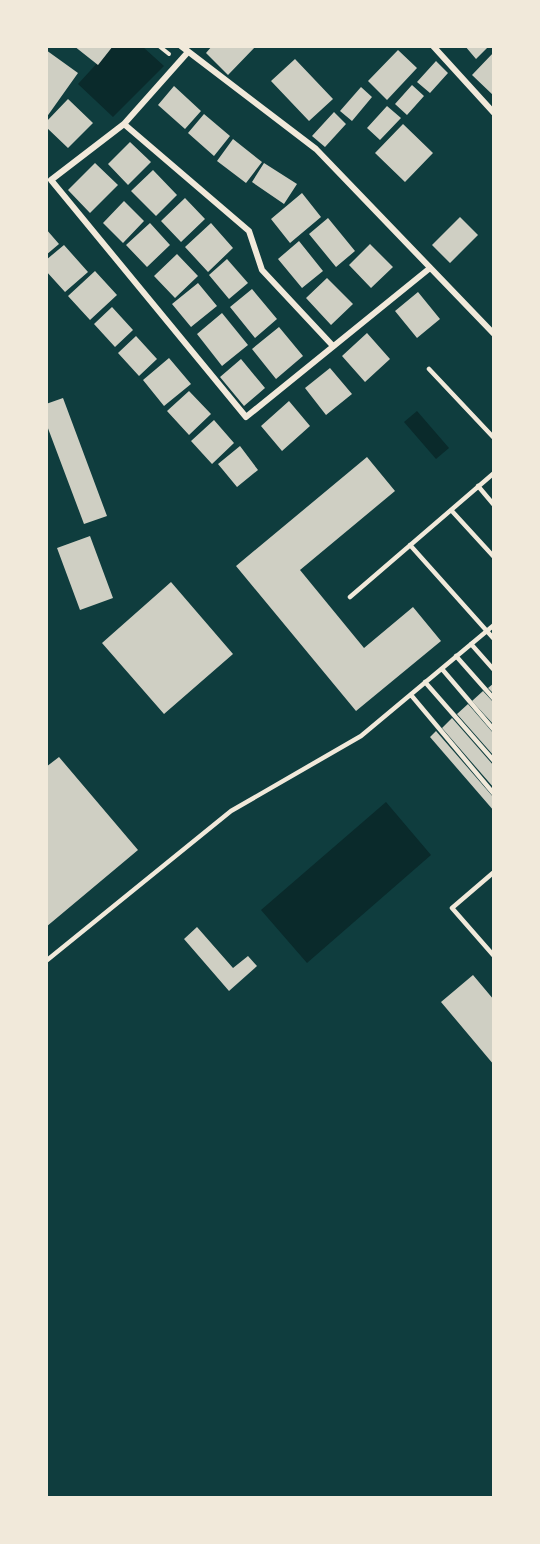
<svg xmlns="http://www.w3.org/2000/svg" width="540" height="1544" font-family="Cabin,sans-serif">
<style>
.water{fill:#0a2a2b}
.building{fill:#cfcfc3}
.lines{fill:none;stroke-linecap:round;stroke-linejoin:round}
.path{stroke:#f1e9da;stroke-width:4}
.service{stroke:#f1e9da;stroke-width:4.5}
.minor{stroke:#f1e9da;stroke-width:6}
</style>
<rect width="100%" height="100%" fill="#0f3d3e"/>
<path class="water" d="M112,47H143L164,66L113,117L78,84Z
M417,411L449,448L436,459L404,422Z
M386,802L431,855L307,963L261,910Z"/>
<path class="building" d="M74,46H113L98,65Z
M212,46H256L228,75L206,53Z
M465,46H489L476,59Z
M46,50L78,73L46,118Z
M398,50L417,68L387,100L368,81Z
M494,52V96L472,75Z
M295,59L333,99L309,121L271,81Z
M436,61L448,73L430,93L417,82Z
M412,85L424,96L407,115L395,104Z
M174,86L201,111L185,129L158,105Z
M361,87L372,97L352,121L340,111Z
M68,99L93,123L68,148L46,127V122Z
M387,106L401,118L380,140L367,128Z
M334,112L346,124L325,147L312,136Z
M204,114L230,136L214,156L188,133Z
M403,124L433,153L405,182L375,153Z
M233,139L262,162L246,183L217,161Z
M130,142L151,162L128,185L108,164Z
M95,163L118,185L90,213L68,190Z
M264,163L297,184L284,204L252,182Z
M153,170L177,195L156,216L131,191Z
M302,193L321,217L290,243L271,219Z
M185,198L205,219L181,242L161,221Z
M124,201L144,221L123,243L103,223Z
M460,217L478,235L450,263L432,245Z
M328,218L355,251L336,267L309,234Z
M150,223L170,245L147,267L126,245Z
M211,223L233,248L208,272L185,247Z
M46,229L59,244L46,255Z
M299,241L323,271L302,288L278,259Z
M370,244L393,267L371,288L349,265Z
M64,245L88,272L65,292L46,271V260Z
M177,254L198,276L175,298L154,276Z
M227,259L248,283L229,299L209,275Z
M95,271L117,295L90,320L68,296Z
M327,278L353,304L331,325L306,298Z
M198,283L217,306L191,327L172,304Z
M252,289L277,319L255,338L230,307Z
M418,292L440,319L417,338L395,311Z
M112,307L133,330L115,347L94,324Z
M222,313L248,345L222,366L197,334Z
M279,327L303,356L276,379L252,349Z
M367,333L390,359L365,382L342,356Z
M136,336L157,359L139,376L118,353Z
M169,358L191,384L164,406L143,380Z
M241,359L265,388L244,406L220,377Z
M330,368L352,394L326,415L305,388Z
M189,391L211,414L189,435L167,411Z
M63,398L107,516L84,524L46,423V404Z
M289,401L310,426L282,451L261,426Z
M214,420L234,443L212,464L191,441Z
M240,446L258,470L237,487L218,464Z
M367,457L395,491L300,570L364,648L413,607L441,641L356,711L236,566Z
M90,536L113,598L80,610L57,548Z
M171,582L233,654L164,714L102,643Z
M494,683V694L488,688Z
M483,691L494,703V725L472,701Z
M468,704L494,734V756L457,714Z
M452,718L494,766V788L442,728Z
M436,731L494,798V811L430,737Z
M59,757L138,850L46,927V767Z
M197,927L233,968L248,956L257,966L229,991L184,939Z
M473,975L494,1000V1065L441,1002Z"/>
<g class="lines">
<path class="path" d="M159,46L169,54"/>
<path class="service" d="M429,369L494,438
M478,486L494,505
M451,510L494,557
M410,545L494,639
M350,597L494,473
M471,644L494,670
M456,656L494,699
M442,669L494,730
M425,682L494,761
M411,695L494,794
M494,872L452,908L494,956
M46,961L231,811L361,736L494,625"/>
<path class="minor" d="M181,46L316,149L494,334
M433,46L494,113
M188,52L124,124L51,180L246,417L430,268
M124,124L249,231L262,270L333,346"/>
</g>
<rect width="540" height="1544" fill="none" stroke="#f1e9da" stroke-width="96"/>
</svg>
